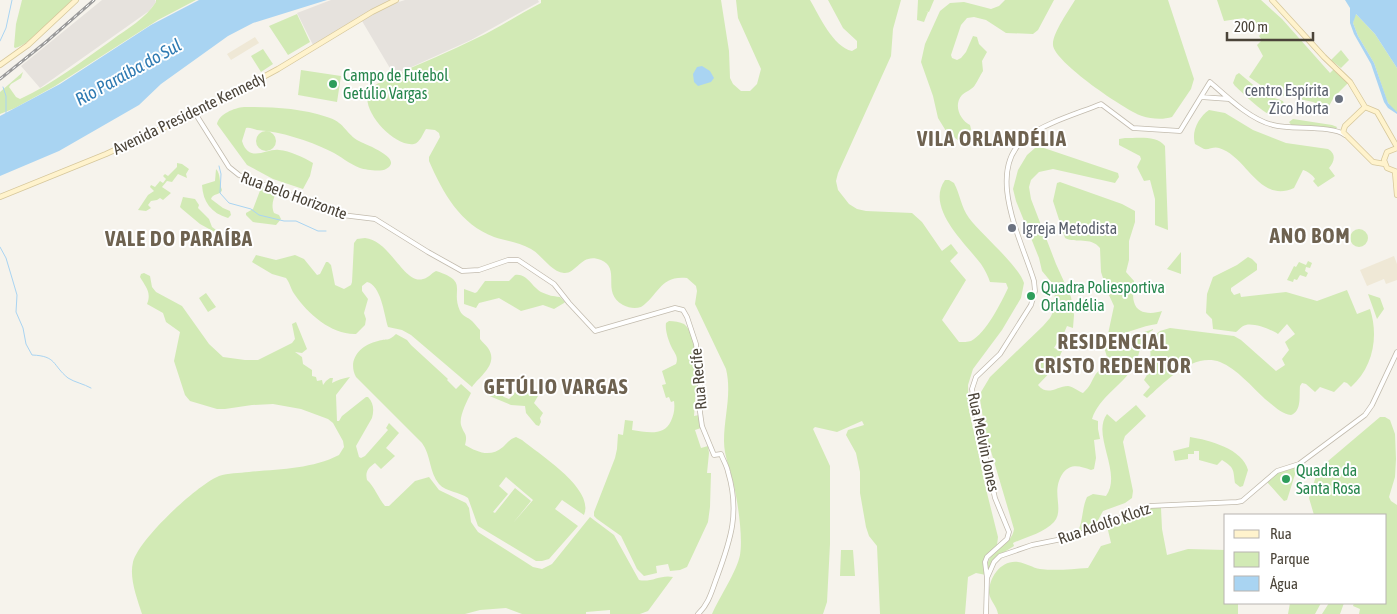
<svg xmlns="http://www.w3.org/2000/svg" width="1397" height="614" font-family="'Asap Condensed',sans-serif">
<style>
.industrial{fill:#e6e2dd}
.education{fill:#efe8d6}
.green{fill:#d2eab5;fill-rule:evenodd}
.water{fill:#a9d4f2}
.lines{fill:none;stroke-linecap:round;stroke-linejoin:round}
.stream{stroke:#a9d4f2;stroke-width:1}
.tertiary-casing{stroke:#c2bbae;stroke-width:5.5}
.secondary-casing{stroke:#d6c79b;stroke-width:6}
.tertiary{stroke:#fff;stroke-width:4}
.secondary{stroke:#fff3cd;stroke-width:4.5}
.rail-casing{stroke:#9a9a9a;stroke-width:3}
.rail{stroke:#fff;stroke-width:1;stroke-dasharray:4;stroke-linecap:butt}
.leisure-dot{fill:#2e9e5b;stroke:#fff;stroke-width:2}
.worship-dot{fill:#6b7280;stroke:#fff;stroke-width:2}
.labels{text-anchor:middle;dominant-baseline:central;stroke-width:4;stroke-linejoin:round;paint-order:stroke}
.leisure-label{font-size:16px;fill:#27864d;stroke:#fff;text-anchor:start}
.worship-label{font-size:16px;fill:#5b616d;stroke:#fff;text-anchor:end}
.street-label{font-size:16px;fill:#4b4439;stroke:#fff}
.water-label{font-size:18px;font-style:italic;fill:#2e7ab2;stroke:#fff}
.district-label{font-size:21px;font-weight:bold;letter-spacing:1px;fill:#6e6250;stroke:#fff}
</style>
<rect width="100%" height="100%" fill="#f6f3ec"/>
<path class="industrial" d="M102,0H155L156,2L149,11L40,88L21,66Z
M331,0H390L313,45L297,13Z
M405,0H538L539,2L471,40L394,75L362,21L389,5Z"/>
<path class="education" d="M255,37L259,43L231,60L227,54Z
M1394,256L1397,264V280L1386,284L1384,279L1367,286L1360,270Z"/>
<path class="green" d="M22,0H72C61,11 29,46 15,48L14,47L16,24Z
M156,0H196L158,20L55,86L15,108L0,114V92L23,72L21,78L11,84L9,87L16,97L20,99C53,84 82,61 112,40C128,28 145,19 156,2Z
M541,0H721L729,51L730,78L733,84L741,91H750L757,84L761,69L738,18L736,0H810C819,15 833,47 852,51L857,48V41L843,28L828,0H901L893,29L891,56L838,173L836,181L838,190L849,204L857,209L866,211L912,213L922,222L942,251L951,244L958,253L950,261L966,280L942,320L959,342C963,342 968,342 971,341C986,333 1001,303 1008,288L1006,283L990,282C988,276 985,270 981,264C966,244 925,208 945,180H949L954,183C960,194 961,207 969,218C982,235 1019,266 1024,283L1021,298L1002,330L973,369L968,385L969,410L986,489L998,537L997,545L984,558L986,575L976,573L968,577L965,614H880L877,546L869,536L866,527L860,493V472L856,453L846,435L848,430L864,425L862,421L837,432L815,427L813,429L830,466V544L827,602L823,614H712C719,598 737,571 740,555C743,537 738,504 734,486C731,471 724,457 724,441C724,416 732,394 726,369L695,304L697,291L696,286L687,278C660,275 659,295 641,307C635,309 629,308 623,305C600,292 622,269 601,260C581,252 577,274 564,273C551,272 542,255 531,249C519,242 506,241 494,237C460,224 443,193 429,161V157L440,137L439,133L435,130L426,129C423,133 420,143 414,144C394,148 357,107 370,90C375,83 386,80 393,76C421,63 449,52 477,38C499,28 519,14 541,3Z
M918,0H934L929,12L925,11L928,12L924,22L917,20Z
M1005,0H1054L1038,30L1033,34L1006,33L986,20L974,17L967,18L961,25L951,55L952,58L957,60L961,58L966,52L973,36L977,37L979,44L987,52L982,61L983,71C980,76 978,80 975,85C972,90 966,91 962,95C953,105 960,120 970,125L971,129L968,136L959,141L946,131L938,118L933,96L921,62L925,44L940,11L950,3L964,2L991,9L999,6Z
M1075,0H1168L1194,79L1191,89L1172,117C1163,120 1151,119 1142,116C1125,110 1054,62 1053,45C1052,34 1069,10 1075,0Z
M1217,0H1261L1282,19L1330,73L1334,69L1348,83L1334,97L1329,106L1325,107L1313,102L1272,93L1249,77L1263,56L1257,45L1262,40L1259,36L1261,34L1244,18L1224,21Z
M1355,13L1375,34L1397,68V112L1392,109L1387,101L1374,63L1358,36L1353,23Z
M297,14L310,42L288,55L269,26Z
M263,49L273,64L261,72L251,56Z
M1341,50L1349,60L1341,68L1331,60Z
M301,70L341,76L337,102L298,95Z
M1239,73L1264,94L1283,101L1284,104L1282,112C1281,113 1277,116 1275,116C1265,116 1243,93 1235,86L1233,83L1236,75Z
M244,107C272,107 300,108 327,117C344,122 345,132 357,140C361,143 406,158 386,169C381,172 366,170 360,168C349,164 341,156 330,151C307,140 282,132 257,130C253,129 250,127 246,128L242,141C249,164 267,148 279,150C290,151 303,157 313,163L310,176L303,189L273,179L247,165L217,124C219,114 234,108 244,107Z
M1209,110L1225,113L1253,130L1286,143L1328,149C1337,154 1334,162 1329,168L1335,176L1318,187L1313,181L1315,179C1313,175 1307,171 1303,170L1294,188C1259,204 1247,156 1219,148C1214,146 1209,150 1204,149L1195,144C1191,131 1199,117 1209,110Z
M1293,119L1332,125L1337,127L1336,129L1292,126L1289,122Z
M256 141a10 10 0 1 1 20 0a10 10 0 1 1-20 0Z
M1125,138C1138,138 1157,135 1165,146L1168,230L1155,225V199L1150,180L1144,181L1137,167L1141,159L1140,156L1119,145V139Z
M1041,147L1118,173L1119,177L1115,183L1053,169L1039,172L1031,180L1029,187L1031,199L1056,264L1071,297L1074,315L1073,328L1067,326L1064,333L1070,335L1065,345L1057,343L1054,348L1062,351L1057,363L1051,361L1049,366L1054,368L1038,385C1048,397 1057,386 1068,386C1074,387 1078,391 1083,393C1098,380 1089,369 1113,367L1116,363L1115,361L1107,357L1101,337C1120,338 1135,336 1153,329V330C1138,338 1142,353 1134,366C1122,386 1099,397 1092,419L1098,421V429L1100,439L1094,440L1096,458L1094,469L1091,470C1080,466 1071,463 1063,473C1050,492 1065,509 1054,522C1044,533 1026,537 1013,543L1014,546L998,556L988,572C983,550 1012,547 1014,529L985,431L980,399L981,392L990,377L1043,326L1050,318L1054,310L1055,289L1052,283L1042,271L1039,258L1016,201L1013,189L1018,170L1027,155L1035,148Z
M177,163L182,164L189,169L186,174L187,178L178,174L172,182L167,181L162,187L171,193L163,200L160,198L157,200L151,201L148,205L151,208L146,211L138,210L148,195L154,191L150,187L151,185L155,187L160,181L163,183L166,179L163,176L165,174L168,176L177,167Z
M216,169C221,174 219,183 222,190C221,195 213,193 211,199L223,208L230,211L231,215L228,218C211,213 203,202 202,185L215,181Z
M1060,182L1122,204L1135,211V222L1129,241V260L1126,272L1134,281C1134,288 1132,296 1134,302C1137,315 1153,314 1162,311L1157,324C1140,326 1125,336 1108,334L1114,306L1108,293L1101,272L1100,248C1090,236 1077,244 1065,238L1053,201L1057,183Z
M261,188L276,193C273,199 271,206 274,213L279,215L281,219L276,225L253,222L246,215V213L253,209Z
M183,197L195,199L199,205L198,208L209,219L212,227L226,237L224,241L219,239L220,235L200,224L182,209L180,207Z
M1350 238a9 9 0 1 1 18 0a9 9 0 1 1-18 0Z
M365,238C390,240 404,285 423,279C429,278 431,273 436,271C470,282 450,289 460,311C463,317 468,317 472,321C475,324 477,327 480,330V339C482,342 486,345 488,348C499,364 480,376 472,387L411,335L402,330L388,327C384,314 381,285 367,282L362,286V291L368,299L364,313L366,319L365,325L356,334C332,335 308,314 295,295C291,290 290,283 286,278L272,274L252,262L256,255L276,260L295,255L304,259L317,275L320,274L326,262H328L331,265L335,285L344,289L351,285L352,282L354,243L357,239Z
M1181,252V274L1167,269Z
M1248,257L1252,259L1257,264V270L1231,288V291L1234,295L1240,293L1241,297L1286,292L1317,301L1347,290L1357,314L1370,309C1379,337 1373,367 1351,387L1347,383L1344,382L1334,392L1320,387L1315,392L1306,384L1302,383L1300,386C1299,396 1302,411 1291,415C1281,414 1273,405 1265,399C1252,387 1237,369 1220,362C1193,352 1165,382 1147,398L1143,395L1150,387L1144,380L1151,368L1150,342L1154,336L1160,331L1170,328L1234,336L1241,340L1276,371L1285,365L1282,359L1289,350L1285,342L1295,334L1287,324L1278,334C1270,329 1254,323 1246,325C1241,326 1239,330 1236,332L1213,329L1212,319L1206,313L1207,294L1213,277L1237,265Z
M1308,261L1312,263L1310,268L1306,267L1305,271L1308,273L1306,277L1300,275L1297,280L1294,279L1293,282L1287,280L1294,266L1296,267L1299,262L1306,265Z
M144,273L150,276L152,287L156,292L182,306L209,344L223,357L245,360H258L292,343L295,339L292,324L296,322L307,349L302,353L295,352L302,357L303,364L312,370V376L316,377L317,381L322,380L323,385L326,381L330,378H333L332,383C337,380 344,378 350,377L336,395L337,421H339L342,416L366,397H368C374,403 374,411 372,418L356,446L359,457L361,458L365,456L388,430L386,428L389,423L399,433L386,448L395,456L381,469L375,463C368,468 365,472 367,480C375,487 378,498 385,506H389L415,481L429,477L439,490L466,503L469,508L471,522L478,532L533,567L542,569L552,564L590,517L614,535L639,580C651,583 661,574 673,577L648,611L640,614H610V610L586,612V614H522L506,608L480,610L465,614H142C137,598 129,578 133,562C139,539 197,485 219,476C228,473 239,473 249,472C279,469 312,469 339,455L344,447L343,441L333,423L328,419L301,409L273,404L252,405L225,409H217L190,401L185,395L174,361L180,332L166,322L163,313L147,304C152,292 145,286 140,277L141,274Z
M515,275C527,273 532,287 541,292C550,296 552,296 560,297L565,302L564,303L554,309L543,305L521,311L499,298L479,303L476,308L464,304V289L475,293L477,292L485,281H509Z
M206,293L216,307L208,312L199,298Z
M1368,294L1380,298L1384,309L1377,319Z
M669,321C674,321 680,322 684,324C696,332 698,376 699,390H696L694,416L699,415L701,428L695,430L701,448L708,446L709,453L707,473H711L710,507L708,522L687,567L680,570L670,571L668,564L656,566L657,573L644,576L637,569L621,536L597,519L594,516V512L615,458L617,449L618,434L623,435L625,420L633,421L632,430C646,432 664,437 671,421C674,414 675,409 674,401L671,402L669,397L666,398L662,385L666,384L662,371L676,364C679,356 674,353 671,346C668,339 665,330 666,323Z
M396,334L407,340L411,345L448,379L447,380L456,389L461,384L471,393C467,401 459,416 461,425C464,435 468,433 465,445C477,452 490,458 503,447C507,443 510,439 516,437L522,440C540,455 595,489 584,515L562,500L555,509L578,526L549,559L542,561H536L478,526L468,498C460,492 446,492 439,484C429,472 431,455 422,443L356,377C347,360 360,345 378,341C387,338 388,342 396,334ZM506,477L533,500L513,523L531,501L515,488L495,513L493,512L508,494L499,486Z
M528,381L538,396L534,403L543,413L540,418L541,422L539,426L536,425L526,413L525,406L511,405L487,395L488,392L492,388L504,397L509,399L514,394L519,383Z
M1136,405L1146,416L1125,436L1123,442L1133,491L1132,498L1125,503L1103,511L1096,524L1090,529L1080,532L1079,529C1083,519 1082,508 1087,497L1093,494L1106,496C1123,473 1091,435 1107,414L1116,422Z
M1380,417H1385L1390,420L1395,434L1396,459L1395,477L1389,497L1391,501L1397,505V614H1359L1360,609L1353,606L1354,603H1386V515H1314L1309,498L1318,470L1321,467Z
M1190,437C1209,440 1243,449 1248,470L1243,486L1240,487L1235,483C1233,470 1235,468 1222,460L1217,465L1199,460V451H1194V454H1188V459L1175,461L1173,451L1189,447Z
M1296,466L1297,468L1287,500L1284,501L1267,482L1279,470Z
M1151,508H1161L1162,529L1167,555L1188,549L1226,550V603H1238V614H998C997,606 990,601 989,593C989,577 1001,560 1018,562C1026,563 1033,568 1040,569C1056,571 1072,569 1088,568L1101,546L1111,543L1107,526Z
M841,550H853L855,576H840Z
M1290,603H1321L1315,614H1288Z
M1329,603H1344L1340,614H1322Z"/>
<path class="water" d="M199,0H327L253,23L228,36L161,84L139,105L59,151L0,176V116L60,84L151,25Z
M1345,0H1397V68L1375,34L1356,14L1353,23L1358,36L1374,63L1388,103L1397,112V114L1388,108L1384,102L1371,64L1354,34L1350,23V8Z
M702,66L710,71L714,78L711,82L698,86L694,82L693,74L697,67Z"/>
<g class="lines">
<path class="stream" d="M0,41L6,28L12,0
M3,87L6,96V113
M219,166L221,174L220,193L229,203L251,209L259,215L284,221H296L318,231H326
M0,247L6,258L12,278L17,295L16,312L23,328L26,344L32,355C57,356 52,365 68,378C74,382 84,384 91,388"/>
<g class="tertiary-casing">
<path id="tertiary" d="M1201,97L1229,99
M195,113L229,167L239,175L342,215L375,219L428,252L462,271L479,270L508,260H518L554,284L569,303L595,331L675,308L683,310L687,317L696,344L700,383V412L702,426L714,455L721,454C723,460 727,466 728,472C740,512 731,539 717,577C712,590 709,604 698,614
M987,578L985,562L987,557L1007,539L1009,532L995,498L975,410L972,389L976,377L1000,354L1031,305L1035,291L1034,281C1022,241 983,169 1027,137C1045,123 1079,113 1101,104L1133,128L1180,131L1210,82C1227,97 1251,120 1273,125C1292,130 1332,125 1345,135
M986,614L987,578L994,562L1000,556L1032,545L1072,537L1149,506L1237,502L1242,501L1277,471L1299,464L1365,415L1372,405L1397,352"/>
</g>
<g class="secondary-casing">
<path id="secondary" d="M1272,0L1324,57L1350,82L1365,107L1377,112L1397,147
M0,65L28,45L76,0
M1365,107L1345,126L1343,132L1373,162L1385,164
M1397,148L1387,152L1384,160L1387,168L1397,172
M1395,172L1397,195
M0,197L106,154L204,109L278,69L372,12L396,0"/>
</g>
<use href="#tertiary" class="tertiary"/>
<use href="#secondary" class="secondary"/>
<g class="rail-casing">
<path id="rail" d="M0,79L46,42L94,0"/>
</g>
<use href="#rail" class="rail"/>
</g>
<g class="leisure-dot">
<circle cx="333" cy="84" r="5"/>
<circle cx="1031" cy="296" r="5"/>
<circle cx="1286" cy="479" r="5"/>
</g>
<g class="worship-dot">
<circle cx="1339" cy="99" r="5"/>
<circle cx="1012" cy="228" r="5"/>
</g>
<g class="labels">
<g class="leisure-label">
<text x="343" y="75">Campo de Futebol<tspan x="343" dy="18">Getúlio Vargas</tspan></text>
<text x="1041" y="287">Quadra Poliesportiva<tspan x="1041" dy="18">Orlandélia</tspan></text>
<text x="1296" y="470">Quadra da<tspan x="1296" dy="18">Santa Rosa</tspan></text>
</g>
<g class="worship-label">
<text x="1329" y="90">centro Espírita<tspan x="1329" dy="18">Zico Horta</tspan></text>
<text x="1022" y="228" text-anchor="start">Igreja Metodista</text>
</g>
<g class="street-label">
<text transform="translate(189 113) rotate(-26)">Avenida Presidente Kennedy</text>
<text transform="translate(294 195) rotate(20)">Rua Belo Horizonte</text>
<text transform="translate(698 379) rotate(-95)">Rua Recife</text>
<text transform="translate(984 442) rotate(78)">Rua Melvin Jones</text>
<text transform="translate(1104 523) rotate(-19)">Rua Adolfo Klotz</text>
</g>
<g class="water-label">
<text transform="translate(128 72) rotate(-29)">Rio Paraíba do Sul</text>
</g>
<g class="district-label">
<text x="992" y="138">VILA ORLANDÉLIA</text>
<text x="1310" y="235">ANO BOM</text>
<text x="179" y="238">VALE DO PARAÍBA</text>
<text x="1113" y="341">RESIDENCIAL<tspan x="1113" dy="24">CRISTO REDENTOR</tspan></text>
<text x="556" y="386">GETÚLIO VARGAS</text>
</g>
</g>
<rect x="1224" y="514" width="162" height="90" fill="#ffffff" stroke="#b7b4b0"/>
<rect x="1234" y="530" width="25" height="8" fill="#fff3cd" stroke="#b7b4b0"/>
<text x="1270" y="539" font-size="15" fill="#4b4439">Rua</text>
<rect x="1234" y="552" width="25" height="15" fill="#d2eab5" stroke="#b7b4b0"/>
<text x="1270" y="564" font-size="15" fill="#4b4439">Parque</text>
<rect x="1234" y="576" width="25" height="15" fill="#a9d4f2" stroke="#b7b4b0"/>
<text x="1270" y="589" font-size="15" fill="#4b4439">Água</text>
<path d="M1227 32v8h86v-8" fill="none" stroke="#4b4439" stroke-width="2.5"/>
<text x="1234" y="32" font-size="15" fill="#4b4439" stroke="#ffffff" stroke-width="4" paint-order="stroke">200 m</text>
</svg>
